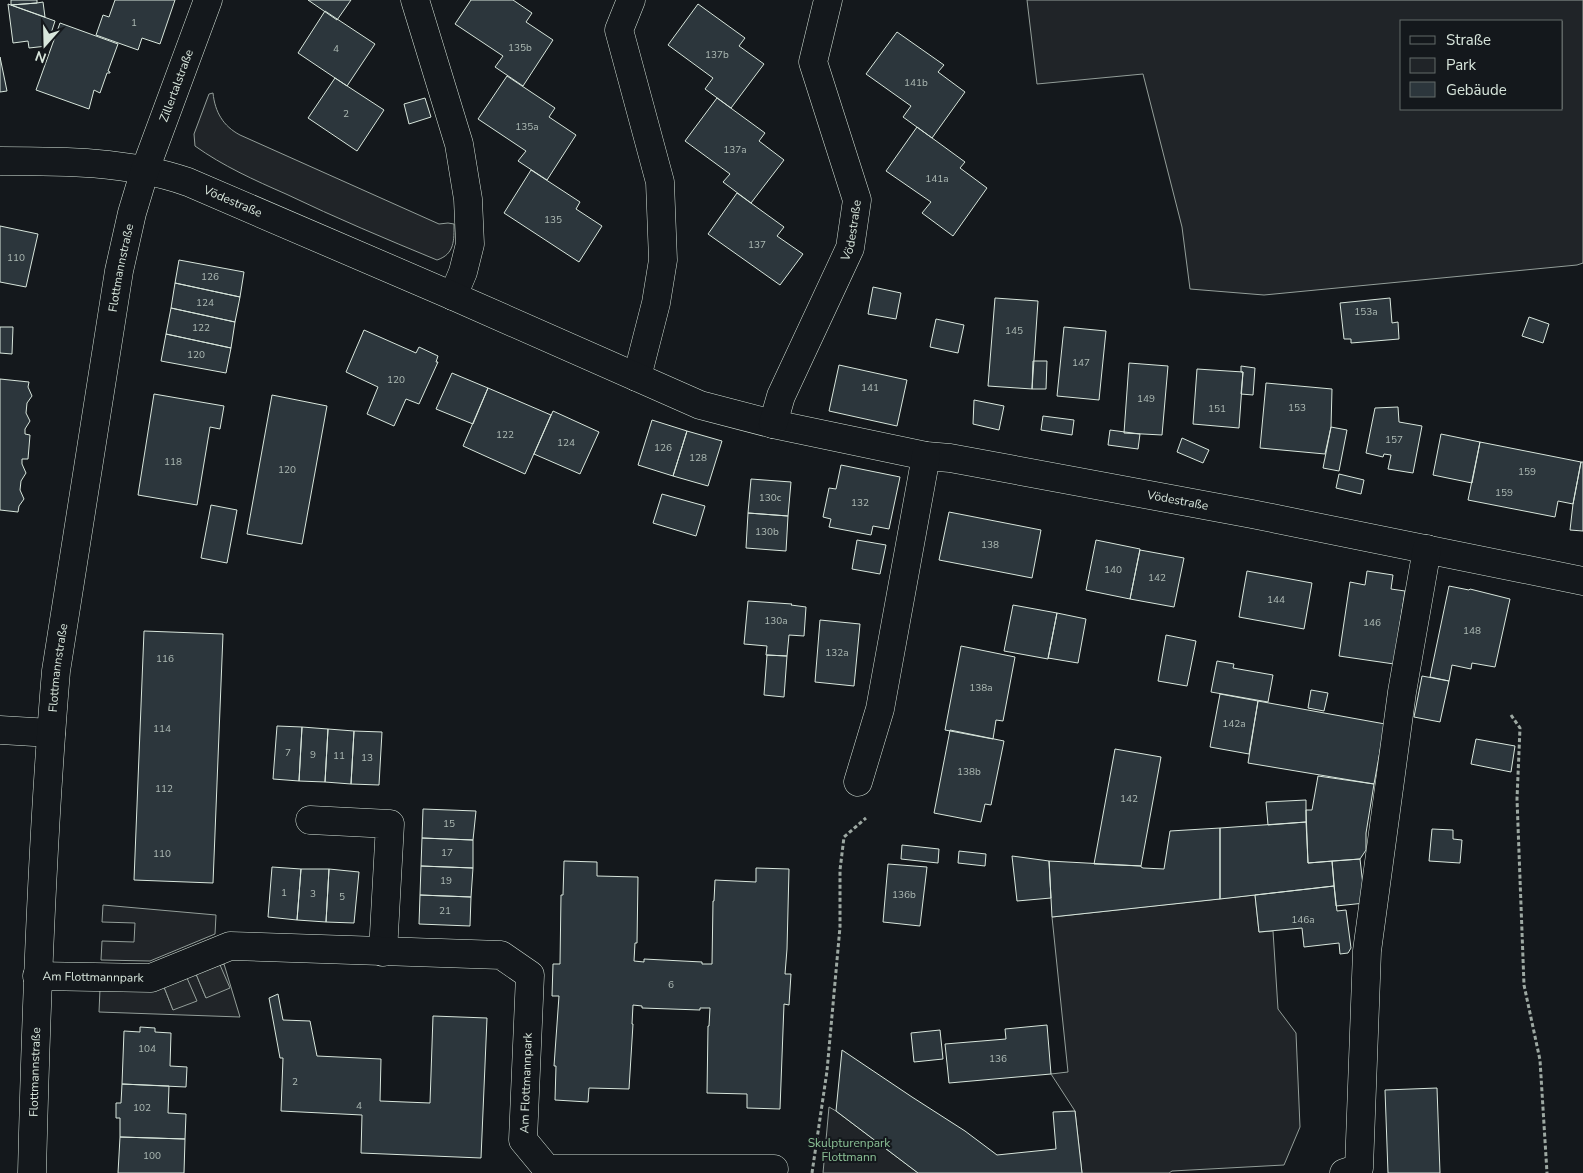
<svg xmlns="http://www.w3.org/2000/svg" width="1583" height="1173" font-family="'Nunito Sans',sans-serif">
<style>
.green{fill:#202428;stroke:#939e99;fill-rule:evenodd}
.parking{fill:#24282b;stroke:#939e99}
.building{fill:#2c363c;stroke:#d8e6dc}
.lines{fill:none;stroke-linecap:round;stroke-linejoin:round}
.minor-casing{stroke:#d8e6dc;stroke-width:29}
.path{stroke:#9da8a2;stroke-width:3;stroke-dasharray:4 2.5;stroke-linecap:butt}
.minor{stroke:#14181c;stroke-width:28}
.labels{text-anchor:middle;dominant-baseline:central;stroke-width:4;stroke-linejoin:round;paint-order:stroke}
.number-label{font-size:10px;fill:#adbab4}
.street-label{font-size:12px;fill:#d8e6dc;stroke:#14181c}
.park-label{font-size:12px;fill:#8ac095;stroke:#14181c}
</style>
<rect width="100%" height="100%" fill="#14181c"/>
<path class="green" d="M1027,0H1583V263L1577,265L1264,295L1190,289L1182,227L1143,74L1037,84ZM1402,21H1562V109H1402Z
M213,93C215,112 223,126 240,135L439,224L448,223L454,224C454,240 455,254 437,260C386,239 336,218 286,194C254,180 223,166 195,146L194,134L209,94Z
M1255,895L1259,932L1273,931L1278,1009L1296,1033L1300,1127L1284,1165L1172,1171L1169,1173H1082L1075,1111L1051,1074L1068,1072L1052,917Z
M103,905L216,915L215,934L150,961L101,960L102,941L134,942L135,923L102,922Z
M224,964L240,1017L99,1012L100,989L164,987L173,1010L187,978L196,974L206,998L220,965Z
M829,1107L836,1111L918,1173H823Z"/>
<path class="parking" d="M220,965L230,988L206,998L196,974Z
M187,978L197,1001L173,1010L164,987Z"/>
<path class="building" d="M11,0H37V3L11,5Z
M115,0H175L160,44L142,38L138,50L96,35L103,15L109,17Z
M308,0H351L337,20Z
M471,0H513L532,13L526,22L553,40L523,86L495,67L503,56L455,24Z
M43,2L45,17L11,5L37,3Z
M8,4L55,21L47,46L29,48L28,41L13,43Z
M698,4L745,38L739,46L764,64L731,108L705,89L713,78L668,45Z
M325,11L375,44L347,86L298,53Z
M60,23L118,44L108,71L110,72V73H107L100,93L94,90L89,109L36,90Z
M897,32L944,65L938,72L965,92L932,138L903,117L911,106L866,74Z
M0,57L7,91L0,92Z
M507,76L555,108L549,117L576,135L547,180L518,161L526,151L478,119Z
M335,78L384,110L357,151L308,118Z
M425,98L431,117L409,124L404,104Z
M717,98L765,133L759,141L784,160L751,203L723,182L730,174L685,141Z
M917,127L965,162L960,168L987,188L953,236L922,213L931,202L886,171Z
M531,170L580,202L576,209L602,226L579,262L504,213Z
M737,193L784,227L777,236L803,254L780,285L708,234Z
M0,226L38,234L26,287L0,282Z
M179,260L244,272L240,297L175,283Z
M175,283L240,297L235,322L171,308Z
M873,287L901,293L896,319L868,314Z
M995,298L1038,301L1032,389L988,386Z
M1390,298L1392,323L1398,322L1399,339L1351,343V339H1344L1340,303Z
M171,308L235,322L231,348L166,334Z
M1529,317L1549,324L1543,343L1522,336Z
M936,319L964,325L958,353L930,347Z
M0,327H13L12,354L0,353Z
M1064,327L1106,331L1099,400L1057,396Z
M364,330L416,353L419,347L438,356L436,362H438L419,404L406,399L394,426L367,414L378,387L346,372Z
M166,334L231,348L226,373L161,361Z
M1033,361H1047L1046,389H1032Z
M1129,363L1168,366L1162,435L1124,433Z
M839,365L907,380L897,426L829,411Z
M1241,366L1255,368L1253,395L1241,394L1243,372H1241Z
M1197,369L1243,372L1239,428L1193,424Z
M452,373L488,388L473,424L436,409Z
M0,379L29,382L28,387L32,396L27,403L26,413L30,421L25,429V434L30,435L28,459H22V464L26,473L21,481L20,490L24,499L19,506L18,512L0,510Z
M1266,383L1332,389L1331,427L1325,454L1260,448Z
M488,388L551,415L525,474L463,446Z
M154,394L224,406L220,429L210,427L197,505L138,495Z
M272,395L327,406L302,544L247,534Z
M974,400L1004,406L999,430L973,424Z
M1398,407L1399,422L1422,426L1413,473L1388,469L1391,455L1384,454L1383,457L1366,453L1375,408Z
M553,411L599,432L580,474L534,454Z
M1043,416L1074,420L1072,435L1041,430Z
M652,420L687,431L673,476L638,465Z
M1331,427L1347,430L1339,471L1323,468Z
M1110,430L1140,434L1138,449L1108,445Z
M687,431L722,441L708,486L673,476Z
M1441,434L1480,442L1472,483L1433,475Z
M1182,438L1209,450L1203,463L1177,452Z
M1480,442L1581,462L1573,504L1558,501L1555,517L1468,500Z
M1581,462H1583V531L1570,530L1573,504Z
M841,465L900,477L889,529L873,526L871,535L829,527L831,519L823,517L829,488L836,489Z
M1339,474L1364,480L1361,494L1336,488Z
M751,479L791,482L788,516L748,513Z
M662,494L705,506L696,536L653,523Z
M211,505L237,510L227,563L201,558Z
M949,512L1041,530L1032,578L939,560Z
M748,513L788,516L786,551L746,548Z
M857,540L886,545L880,574L852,569Z
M1096,540L1140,549L1130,599L1086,590Z
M1140,550L1184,558L1174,607L1130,599Z
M1247,571L1312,583L1304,629L1239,617Z
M1367,571L1393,575L1391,589L1405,591L1394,664L1339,656L1350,582L1365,585Z
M1449,586L1469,590L1470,589L1510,599L1495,667L1472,663L1471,669L1452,665L1449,681L1430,677Z
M748,601L792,604L791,605L806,607L804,636L789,635L787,656L766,655L767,646L744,644Z
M1013,605L1057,613L1048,659L1004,651Z
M1057,613L1086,619L1078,663L1048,658Z
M820,620L860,624L854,686L815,682Z
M144,631L223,634L213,883L134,880Z
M1166,635L1196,641L1187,686L1158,681Z
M961,646L1015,657L1003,721L996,720L993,739L945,730Z
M767,655L787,656L784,697L764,695Z
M1217,661L1234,664L1233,668L1273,675L1268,702L1211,692Z
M1422,676L1449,681L1440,722L1414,717Z
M1311,690L1328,693L1324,711L1308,708Z
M1220,694L1258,701L1249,754L1210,747Z
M1258,701L1385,724L1374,784L1248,763Z
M277,726L302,727L299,781L273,779Z
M302,727L328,729L325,782L299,781Z
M328,729L354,731L351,784L325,782Z
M950,730L1004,741L991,805L985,804L981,822L934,813Z
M354,731L382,732L379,785L351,784Z
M1476,739L1515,746L1511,772L1471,764Z
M1115,749L1161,757L1141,866L1094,864Z
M1318,776L1374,784L1366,833V850L1360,859L1308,863L1306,810H1312Z
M1306,800V822L1268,825L1266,802Z
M423,809L476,811L473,840L422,838Z
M1306,822L1308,863L1332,861L1334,886L1220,899V828Z
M1220,828V899L1052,917L1049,861L1141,866V867L1143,868L1164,869L1170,831Z
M1432,829L1453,830V839L1462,840L1460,863L1429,861Z
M422,838L473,840V868L421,866Z
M902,845L939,849L938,863L901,859Z
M959,851L986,854L985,866L958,863Z
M1012,856L1049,861L1051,898L1017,901Z
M1360,859L1365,903L1336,906L1332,861Z
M564,861L597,862V876L638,877L637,943H635L634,961L644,962V959L702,962V964H712L713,901H714L715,880L756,882V868L789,869L787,949L785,974H791L789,1005L784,1004L780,1109L747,1108V1094L707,1093L708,1026H709L710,1008H700V1010L642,1008V1006L633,1005L632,1024H633L629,1089L589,1088L588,1102L555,1100L556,1066H554L559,996H552L553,964H560L561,895H563Z
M888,864L927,867L920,926L883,922Z
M421,866L473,868L471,897L420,895Z
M272,867L301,869L297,920L268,917Z
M301,869H329L326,922L297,920Z
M329,869L359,872L354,923L326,922Z
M1334,886L1337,911L1346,910L1351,948L1348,953L1340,954L1339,943L1304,947L1302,928L1259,932L1255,895Z
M420,895L471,897L470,926L419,924Z
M278,994L283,1020L310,1021L317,1056L381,1059L380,1101L430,1103L433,1016L487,1018L481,1158L361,1153L362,1115L281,1111L283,1058H280L269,998Z
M1047,1025L1051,1074L949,1083L945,1044L1006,1039L1005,1029Z
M140,1027L155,1028V1032L171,1033L170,1066L187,1067L186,1087L122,1084L124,1031L140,1032Z
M940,1030L943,1059L914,1062L911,1033Z
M842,1050L912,1097L965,1131L997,1155L1056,1149L1053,1112L1075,1111L1082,1173H918L836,1111Z
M122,1084L169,1086L168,1113L186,1114L185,1139L120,1137V1118H116V1103H121Z
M1437,1088L1440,1173H1388L1385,1090Z
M120,1137L185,1139L184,1173H118Z"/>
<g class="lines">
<g class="minor-casing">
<g id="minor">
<path d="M415,0L459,144L468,199L470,244L463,272L453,296"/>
<path d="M631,0L619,30L660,182L663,260L656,303L637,377"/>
<path id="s1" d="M0,161C63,161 128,161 188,182L453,296L700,405L773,424L926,456L950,458L1252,514L1583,581"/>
<path id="s2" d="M773,424L781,396L850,248L857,200L813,62L828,0"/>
<path d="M0,730L51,733"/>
<path d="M858,782L880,709L926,456"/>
<path d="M310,820L390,824L383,952"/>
<path id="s3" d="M37,976L151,978L230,946L501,955L530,975L523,1140L547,1169H774"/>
<path id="s4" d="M32,1173C36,1006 42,838 56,671L119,271L132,213L145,170L208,0"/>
<path d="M1344,1173L1359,1168L1367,951L1402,692L1427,549"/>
</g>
</g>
<path class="path" d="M1511,715L1520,728L1517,799L1524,985L1540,1060L1547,1173
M812,1173L827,1071L840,927V870L844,837L866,818"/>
<use href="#minor" class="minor"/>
</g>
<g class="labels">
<g class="number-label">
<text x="134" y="23">1</text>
<text x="520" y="48">135b</text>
<text x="336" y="49">4</text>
<text x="717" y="55">137b</text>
<text x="916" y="83">141b</text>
<text x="346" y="114">2</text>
<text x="527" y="127">135a</text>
<text x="735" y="150">137a</text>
<text x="937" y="179">141a</text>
<text x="553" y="220">135</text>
<text x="757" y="245">137</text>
<text x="16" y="258">110</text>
<text x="210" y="277">126</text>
<text x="205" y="303">124</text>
<text x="1366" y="312">153a</text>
<text x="201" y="328">122</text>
<text x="1014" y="331">145</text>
<text x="196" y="355">120</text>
<text x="1081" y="363">147</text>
<text x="396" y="380">120</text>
<text x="870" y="388">141</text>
<text x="1146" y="399">149</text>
<text x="1297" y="408">153</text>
<text x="1217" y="409">151</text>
<text x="505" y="435">122</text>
<text x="1394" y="440">157</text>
<text x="566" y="443">124</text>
<text x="663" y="448">126</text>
<text x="698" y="458">128</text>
<text x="173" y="462">118</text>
<text x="287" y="470">120</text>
<text x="1527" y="472">159</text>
<text x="1504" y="493">159</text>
<text x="770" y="498">130c</text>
<text x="860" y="503">132</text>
<text x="767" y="532">130b</text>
<text x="990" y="545">138</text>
<text x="1113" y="570">140</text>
<text x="1157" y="578">142</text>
<text x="1276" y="600">144</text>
<text x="776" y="621">130a</text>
<text x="1372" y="623">146</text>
<text x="1472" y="631">148</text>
<text x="837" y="653">132a</text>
<text x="165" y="659">116</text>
<text x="981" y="688">138a</text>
<text x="1234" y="724">142a</text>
<text x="162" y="729">114</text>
<text x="288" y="753">7</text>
<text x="313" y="755">9</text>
<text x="339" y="756">11</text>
<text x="367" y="758">13</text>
<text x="969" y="772">138b</text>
<text x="164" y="789">112</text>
<text x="1129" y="799">142</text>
<text x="449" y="824">15</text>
<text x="447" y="853">17</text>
<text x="162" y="854">110</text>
<text x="446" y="881">19</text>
<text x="284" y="893">1</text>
<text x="313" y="894">3</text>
<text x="904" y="895">136b</text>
<text x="342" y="897">5</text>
<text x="445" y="911">21</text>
<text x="1303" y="920">146a</text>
<text x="671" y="985">6</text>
<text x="147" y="1049">104</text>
<text x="998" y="1059">136</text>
<text x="295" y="1082">2</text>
<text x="359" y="1106">4</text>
<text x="142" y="1108">102</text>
<text x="152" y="1156">100</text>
</g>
<g class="street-label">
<text stroke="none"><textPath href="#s4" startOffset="1102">Zillertalstraße</textPath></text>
<text stroke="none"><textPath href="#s1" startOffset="239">Vödestraße</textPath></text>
<text stroke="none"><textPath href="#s2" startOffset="210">Vödestraße</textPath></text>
<text stroke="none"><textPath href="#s4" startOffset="911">Flottmannstraße</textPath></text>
<text stroke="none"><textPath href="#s1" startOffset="1236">Vödestraße</textPath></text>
<text stroke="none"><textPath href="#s4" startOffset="506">Flottmannstraße</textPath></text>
<text stroke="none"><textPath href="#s3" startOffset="56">Am Flottmannpark</textPath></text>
<text stroke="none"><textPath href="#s4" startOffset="101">Flottmannstraße</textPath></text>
<text transform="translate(526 1083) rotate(-88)">Am Flottmannpark</text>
</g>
<g class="park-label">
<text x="849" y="1143">Skulpturenpark<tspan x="849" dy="14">Flottmann</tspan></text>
</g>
</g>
<rect x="1400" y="20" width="162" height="90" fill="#14181c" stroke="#626a69"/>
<rect x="1410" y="36" width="25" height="8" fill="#14181c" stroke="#626a69"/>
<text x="1446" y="45" font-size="15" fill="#d8e6dc">Straße</text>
<rect x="1410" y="58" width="25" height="15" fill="#202428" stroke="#626a69"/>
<text x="1446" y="70" font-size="15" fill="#d8e6dc">Park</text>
<rect x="1410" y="82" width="25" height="15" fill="#2c363c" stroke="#626a69"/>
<text x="1446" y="95" font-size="15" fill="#d8e6dc">Gebäude</text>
<g transform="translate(45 45) rotate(200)" stroke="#14181c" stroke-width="4" paint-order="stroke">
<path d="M0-4L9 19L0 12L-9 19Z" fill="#d8e6dc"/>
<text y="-8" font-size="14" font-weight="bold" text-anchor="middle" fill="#d8e6dc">N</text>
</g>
</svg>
